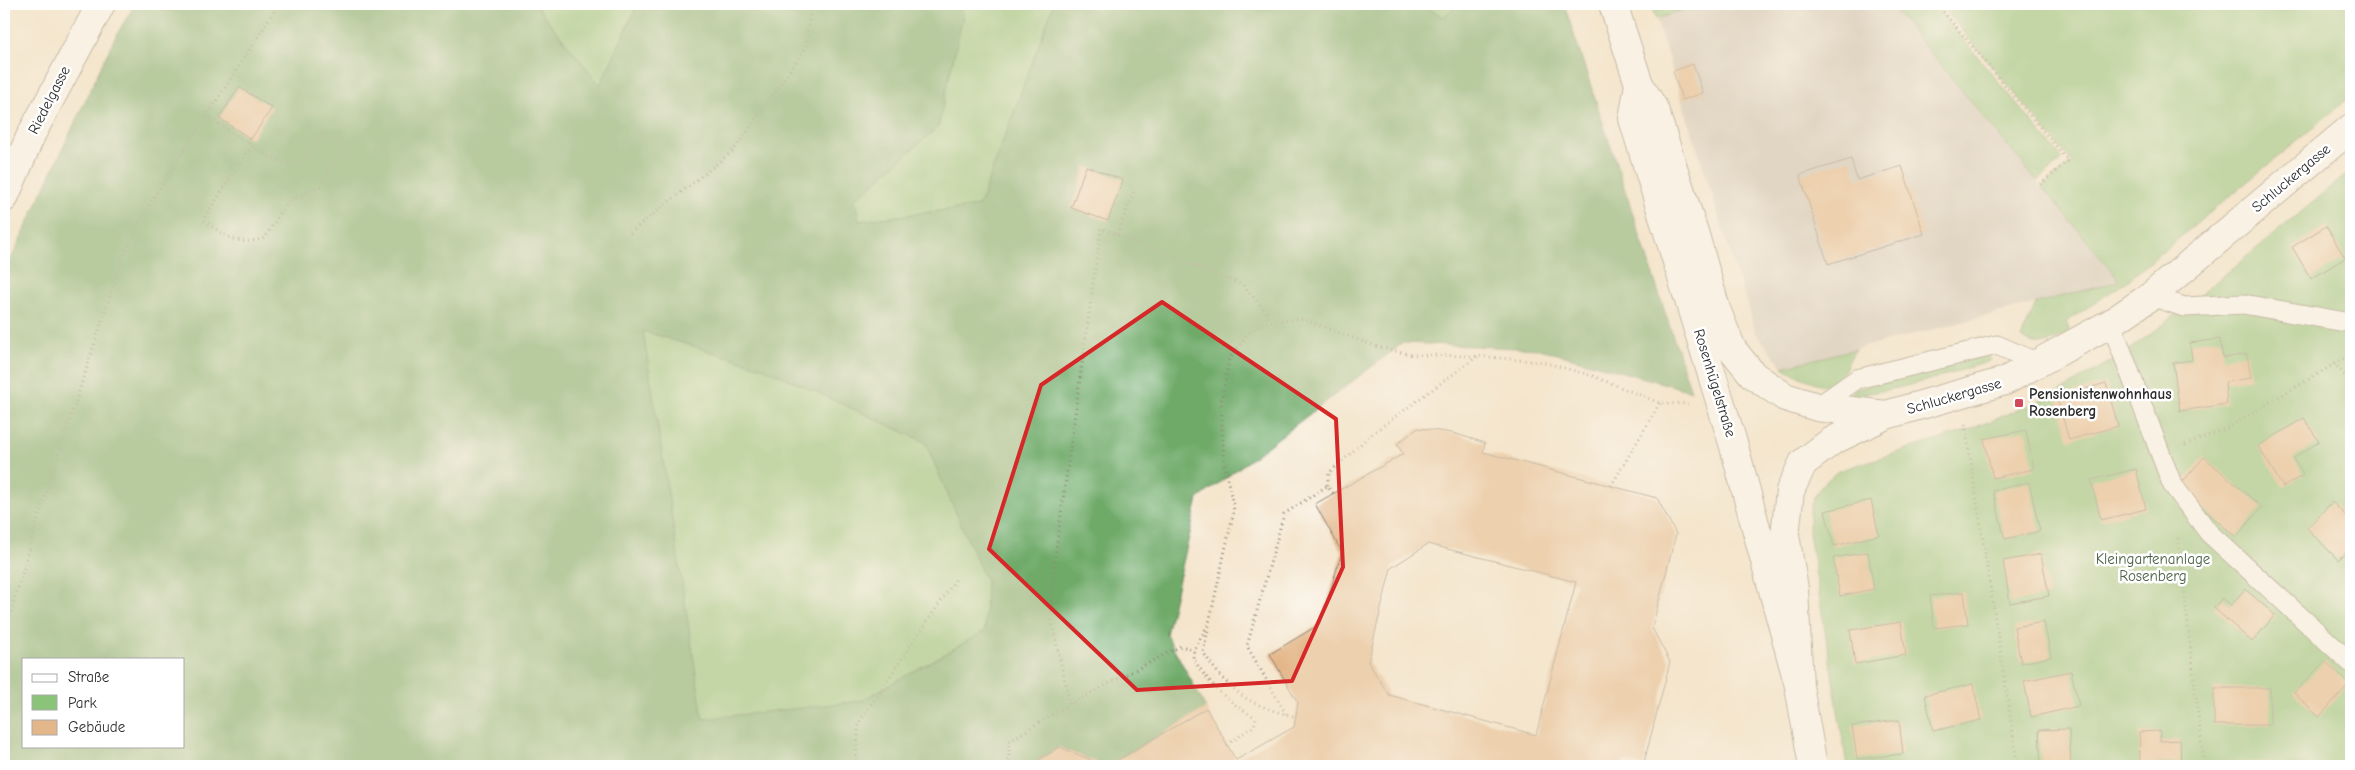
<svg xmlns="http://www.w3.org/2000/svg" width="2355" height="770" font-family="'Comic Neue',sans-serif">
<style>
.industrial{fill:#cbc3b8}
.green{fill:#8ac479;stroke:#5a7852}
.forest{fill:#6faa69;stroke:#4d6a4a;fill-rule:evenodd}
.building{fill:#e4b78a;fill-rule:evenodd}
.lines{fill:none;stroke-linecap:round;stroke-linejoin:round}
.lane-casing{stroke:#90887c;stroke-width:21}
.street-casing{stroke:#90887c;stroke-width:30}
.secondary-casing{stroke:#90887c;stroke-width:30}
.path{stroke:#90887c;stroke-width:3;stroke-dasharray:1 4;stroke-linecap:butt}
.lane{stroke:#fff;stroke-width:19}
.street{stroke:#fff;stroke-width:28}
.secondary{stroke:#fff;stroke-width:28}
.marked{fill:none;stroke:#d62828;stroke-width:4;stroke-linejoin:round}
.poi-dot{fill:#d1495b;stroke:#fff;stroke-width:2}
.labels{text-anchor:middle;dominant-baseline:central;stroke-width:5;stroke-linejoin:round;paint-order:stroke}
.street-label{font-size:15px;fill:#2b2b2b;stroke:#fff}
.poi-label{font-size:15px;font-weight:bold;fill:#2b2b2b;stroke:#fff;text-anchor:start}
.park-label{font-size:15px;fill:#4c6146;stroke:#fff}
</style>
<rect width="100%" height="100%" fill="#fff"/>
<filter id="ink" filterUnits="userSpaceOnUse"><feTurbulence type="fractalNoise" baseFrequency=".02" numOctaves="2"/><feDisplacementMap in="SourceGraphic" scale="10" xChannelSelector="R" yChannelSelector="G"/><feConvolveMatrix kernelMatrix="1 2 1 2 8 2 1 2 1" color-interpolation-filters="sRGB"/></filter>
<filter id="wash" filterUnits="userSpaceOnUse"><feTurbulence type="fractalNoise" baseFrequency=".0096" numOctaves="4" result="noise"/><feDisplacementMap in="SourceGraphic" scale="20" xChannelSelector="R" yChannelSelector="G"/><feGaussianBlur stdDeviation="1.12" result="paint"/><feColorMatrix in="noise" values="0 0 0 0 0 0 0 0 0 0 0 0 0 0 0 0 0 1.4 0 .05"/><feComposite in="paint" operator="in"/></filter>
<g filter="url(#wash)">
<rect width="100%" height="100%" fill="#f4e5cc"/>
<path class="industrial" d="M1703,4H1890L2120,282L1783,367L1756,333L1656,19Z"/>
<path class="green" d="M535,4H638L600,86Z
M962,4H1054L979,206L858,221L855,199L938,127L963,15Z
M1422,4H1458L1443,17Z
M1650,4H1703L1656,19Z
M1890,4H1934L2063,159L2037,181Z
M1940,4H2351V96L2126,282L2066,322L2069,329L2067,333C2051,341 2037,351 2021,338L2036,303L2120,281L2042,187L2072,162Z
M2351,171V766H1847L1809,533C1809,499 1812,493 1838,471L1966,431L2052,396L2123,354L2168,321Z
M643,331L762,367L925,442L986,581L985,631L861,701L703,720Z
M1855,349L1844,371L1827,387L1800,377L1783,367Z
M1988,355L1990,361C1944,376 1899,391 1851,395L1854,390L1867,386Z"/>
<path class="forest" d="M135,4H535L600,85L638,4H962L963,15L938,127L855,199L859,221L979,206L1054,4H1422L1443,17L1458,4H1564L1691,391L1539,349L1403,343L1198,499L1166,634L1206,708L1107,766L1059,747L1030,766H4V274L114,39ZM643,331L762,367L925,442L986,581L985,631L861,701L703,719ZM24,659H184V746H24Z"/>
<g id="blocks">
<path class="building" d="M1693,64L1703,93L1682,100L1673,71Z
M239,87L272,108L251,139L219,118Z
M1851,159L1857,180L1902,166L1924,234L1828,264L1800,175Z
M1086,166L1123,180L1108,221L1071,208Z
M2326,226L2345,258L2311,279L2292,247Z
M2220,339L2223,358L2247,354L2251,378L2225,382L2227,404L2180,411L2173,363L2192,360L2190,343Z
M2106,383L2118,426L2069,440L2057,397Z
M2304,418L2319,442L2293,458L2303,475L2283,487L2258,446Z
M1418,428L1453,433L1485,443L1483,452L1657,498L1676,534L1652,628L1670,662L1643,766L1623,761L1622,766H1107L1206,708L1236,760L1294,727L1298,703L1270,654L1320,624L1342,552L1315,504L1403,454L1397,444ZM1428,544L1576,582L1536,735L1389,695L1368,662L1391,568Z
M2026,430L2034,469L1993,478L1984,439Z
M2204,457L2262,507L2236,537L2178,487Z
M2136,469L2146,509L2101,520L2091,480Z
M2029,482L2040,531L2005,539L1993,491Z
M1871,500L1879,535L1834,546L1825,511Z
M2332,502L2351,521V547L2338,560L2307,528Z
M1868,552L1874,589L1840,596L1833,558Z
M2041,554L2049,596L2010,603L2003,561Z
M2245,589L2275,615L2252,642L2214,608L2222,598L2231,605Z
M1964,592L1968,624L1934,628L1930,596Z
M1901,622L1906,655L1855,664L1850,630Z
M2044,622L2051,657L2021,663L2014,627Z
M2325,661L2349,684L2319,717L2294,693Z
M2071,671L2079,706L2031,717L2024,681Z
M1973,684L1981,720L1933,731L1925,695Z
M2214,688H2270V725H2214Z
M1899,720L1903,754L1857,759L1852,726Z
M2069,729L2071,766H2041L2039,730Z
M2160,731V741L2180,740L2181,763L2140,764L2139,732Z
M1059,747L1106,766H1030Z
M2268,762V766H2222V763Z"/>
</g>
</g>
<g filter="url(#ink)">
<use href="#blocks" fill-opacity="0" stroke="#90887c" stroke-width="1"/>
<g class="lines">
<g class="lane-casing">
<path id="lane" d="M2151,296L2184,307L2243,304L2351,323
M2111,323L2172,484L2209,533L2351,663
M1817,407L1857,379L1997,345L2038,363"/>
</g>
<g class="street-casing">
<path id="street" d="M4,198L31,135L101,4"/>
</g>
<g class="secondary-casing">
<path id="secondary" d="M1613,4L1639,84L1633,119L1733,443L1799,686L1813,766
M1639,84L1654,109L1695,235L1716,309L1732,349L1753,375L1785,397L1817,407L1886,415
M1799,686L1794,589L1785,535L1790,491L1803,463L1832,441L1886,415L2005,381L2111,323L2151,296L2351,128"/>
</g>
<path class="path" d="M1937,4L2068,161L2037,187
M206,116L252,145L203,220C226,236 236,247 265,238L281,211L293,198L320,186L343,153L341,144L322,133C317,140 313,151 306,157C288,173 268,155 252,145
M630,233L734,150L806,48L811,4
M1117,235L1134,191
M2334,363L2351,383
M1965,424L2018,766
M2185,445L2227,428L2351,354
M1611,486L1660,403
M1333,493L1327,486L1329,473L1373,433L1478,356
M2178,538L2204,766
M1209,626L1203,652C1229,692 1250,706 1296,717
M4,636L41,509L122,259L145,211L279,4
M1070,704L1050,614L1055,557L1101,228L1243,285L1266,312L1269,321
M1286,714L1247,646L1284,514L1327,486
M1227,745L1254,726L1256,718C1227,701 1211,687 1193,658L1194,650L1209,623L1234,510L1224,463L1221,403L1229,360L1250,331L1269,321L1302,319L1378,347L1412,355L1478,356L1542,362L1590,375L1660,403L1688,404
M855,766L859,722L956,579
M1009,766V741L1070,704L1181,646L1194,650"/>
<use href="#lane" class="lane"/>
<use href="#street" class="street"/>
<use href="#secondary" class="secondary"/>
</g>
</g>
<path d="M0 0H2355V770H0ZM1162,302L1336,419L1343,567L1292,681L1137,690L989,549L1041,385Z" fill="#f4e5cc" fill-opacity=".55" fill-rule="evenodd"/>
<path class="marked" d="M1162,302L1336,419L1343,567L1292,681L1137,690L989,549L1041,385Z"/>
<rect class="poi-dot" x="2014" y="398" width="10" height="10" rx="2.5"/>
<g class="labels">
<g class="street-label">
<text transform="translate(49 100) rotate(-63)">Riedelgasse</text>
<text transform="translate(2291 178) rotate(-40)">Schluckergasse</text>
<text transform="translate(1715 383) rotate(73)">Rosenhügelstraße</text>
<text transform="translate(1954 396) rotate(-16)">Schluckergasse</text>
</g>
<g class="poi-label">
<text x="2029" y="394">Pensionistenwohnhaus<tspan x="2029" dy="17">Rosenberg</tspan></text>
</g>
<g class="park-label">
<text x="2153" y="559">Kleingartenanlage<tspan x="2153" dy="17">Rosenberg</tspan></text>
</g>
</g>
<rect width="2355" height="770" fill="none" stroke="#fff" stroke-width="20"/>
<rect x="22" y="658" width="162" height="90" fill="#ffffff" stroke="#aaaaaa"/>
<rect x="32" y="674" width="25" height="8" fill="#ffffff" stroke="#aaaaaa"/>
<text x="68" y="682" font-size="15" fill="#2b2b2b">Straße</text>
<rect x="32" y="695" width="25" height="15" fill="#8ac479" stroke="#aaaaaa"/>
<text x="68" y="708" font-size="15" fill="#2b2b2b">Park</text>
<rect x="32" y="720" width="25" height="15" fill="#e4b78a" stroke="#aaaaaa"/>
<text x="68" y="732" font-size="15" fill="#2b2b2b">Gebäude</text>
</svg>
